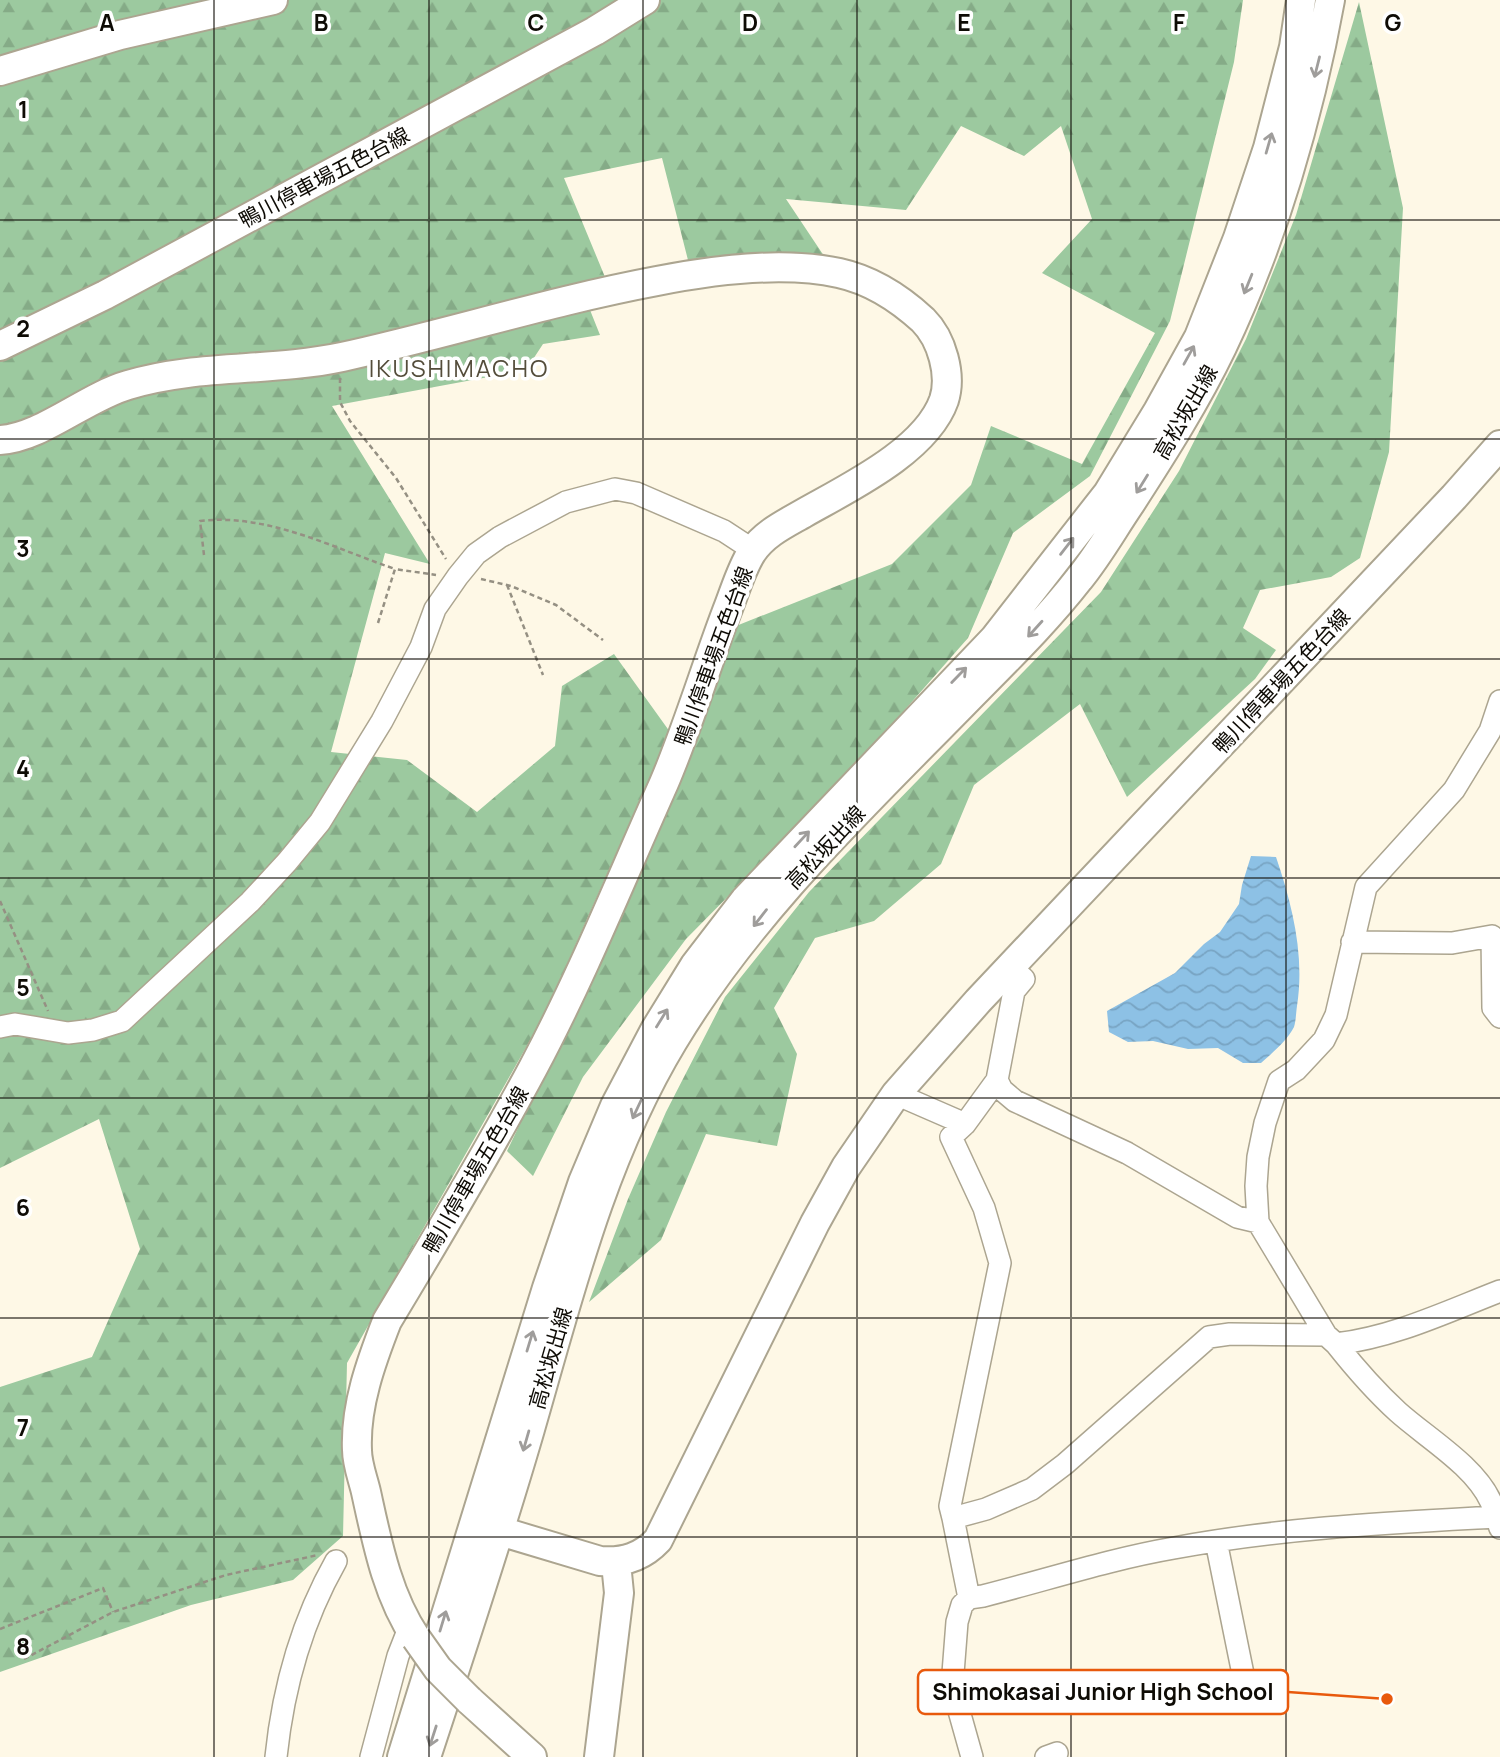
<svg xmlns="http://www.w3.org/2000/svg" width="1500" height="1757" font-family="Manrope,'Noto Sans JP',sans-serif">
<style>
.forest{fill:url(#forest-firs)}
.water{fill:url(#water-waves)}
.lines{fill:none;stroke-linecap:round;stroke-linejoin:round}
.minor-casing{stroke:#aca590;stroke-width:24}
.major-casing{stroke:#aca590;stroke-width:32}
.path{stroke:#959083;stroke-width:2.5;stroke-dasharray:5 3.5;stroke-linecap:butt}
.minor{stroke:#fff;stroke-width:21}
.major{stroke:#fff;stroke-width:28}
.major-bridge-casing{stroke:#aca590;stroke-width:32;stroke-linecap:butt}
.major-bridge{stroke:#fff;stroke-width:28}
.oneway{stroke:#9f9d9b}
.grid{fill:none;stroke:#0e0b05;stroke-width:2;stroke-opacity:0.55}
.labels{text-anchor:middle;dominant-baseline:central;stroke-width:7;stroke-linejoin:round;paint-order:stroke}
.street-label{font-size:21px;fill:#0e0b05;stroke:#fff}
.quarter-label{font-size:24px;letter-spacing:2px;fill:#544d3b;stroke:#fff}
.grid-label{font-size:23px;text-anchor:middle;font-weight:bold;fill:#0e0b05;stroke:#fff;stroke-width:7;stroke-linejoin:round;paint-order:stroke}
.leader{fill:none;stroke:#e8590c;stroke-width:2.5}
.callout-dot{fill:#e8590c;stroke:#fff;stroke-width:2.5}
.callout{fill:#fff;stroke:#e8590c;stroke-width:2.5}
.callout-label{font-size:23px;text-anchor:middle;font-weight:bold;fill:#0e0b05}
</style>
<defs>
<pattern id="forest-firs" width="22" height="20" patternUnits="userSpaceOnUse" patternTransform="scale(1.75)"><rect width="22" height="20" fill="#9cc99f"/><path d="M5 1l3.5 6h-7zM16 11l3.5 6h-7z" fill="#85ab87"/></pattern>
<pattern id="water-waves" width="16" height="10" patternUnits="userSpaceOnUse" patternTransform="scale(1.75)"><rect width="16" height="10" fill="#8dc1e5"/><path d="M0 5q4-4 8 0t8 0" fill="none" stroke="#78a4c3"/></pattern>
</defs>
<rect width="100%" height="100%" fill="#fef8e6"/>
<path class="forest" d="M0,0H1243L1234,62L1170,321L1090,476L1013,533L968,638L844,779L686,939L583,1077L533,1176L507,1151L642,868L736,626L892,564L971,485L991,426L1082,464L1155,333L1042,273L1092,219L1061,126L1024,156L961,126L906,210L786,199L824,256L689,264L662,158L564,178L605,277L580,285L600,335L543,344L526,370L332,406L430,564L385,553L331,752L407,760L477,812L555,746L562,686L614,654L670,732L545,1014L347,1363L343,1536L293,1580L191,1605L0,1672V1387L92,1357L140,1249L99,1119L0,1168Z
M1359,2L1403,208L1389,452L1360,558L1331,577L1260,590L1243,628L1276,650L1255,679L1127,797L1080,704L974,785L941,864L874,921L815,938L774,1008L797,1054L777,1146L706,1134L661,1240L589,1302L628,1199L666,1112L725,997L809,892L1101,592L1179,471L1246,339L1296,215Z"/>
<path class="water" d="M1251,856L1276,857C1292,904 1305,955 1297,1006C1296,1012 1296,1021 1294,1027C1287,1041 1272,1053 1261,1063H1243L1218,1048L1188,1049L1153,1041L1128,1042L1109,1032L1107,1011L1175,973L1204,944L1220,932L1239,904L1242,885Z"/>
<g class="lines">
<g class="minor-casing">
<path id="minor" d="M1352,942L1452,943L1492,936L1493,1008L1500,1017
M1011,967L1024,979L1014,991L997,1080L1002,1090L1015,1101L1127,1153L1237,1217L1258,1222L1256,1186L1258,1157L1265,1123L1279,1081L1296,1070L1324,1040L1336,1015L1366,887L1454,790L1490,731L1500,701
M0,1027L15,1024L68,1033L93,1030L122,1021L250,902L287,862L320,822L382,721L421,647L435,609L458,576L476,554L500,537L566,502L615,489L636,493L724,531L753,550
M896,1094L965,1124
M1258,1222L1326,1335L1336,1344C1394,1337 1446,1312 1500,1291
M1336,1344C1355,1368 1375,1391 1398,1412C1427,1438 1475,1466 1491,1502C1495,1510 1497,1519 1500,1528
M953,1518L950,1506L1000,1263L984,1208L951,1137L965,1124L997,1080
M1216,1541L1244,1679
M969,1598L983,1596C1046,1580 1110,1559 1174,1548C1281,1528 1388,1523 1496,1517
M276,1757C283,1689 302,1621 336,1561
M371,1757L398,1656L409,1628
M972,1757L952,1686L957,1622L962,1605L969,1598L953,1518L986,1509L1032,1489L1065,1464L1209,1337L1230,1334L1326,1335
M1046,1757L1057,1753"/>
</g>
<g class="major-casing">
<path id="major" d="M0,71L120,35L273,0
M0,346L105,295L595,31L645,0
M0,440C41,438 86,397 128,385C197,364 271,372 342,357C447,334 550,301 657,281C713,270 783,261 839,273C871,280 899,298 923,320C942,339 952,375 944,400C926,451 848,488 804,513C785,524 765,533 752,552C741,569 735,591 727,611C705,669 688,727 664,783C621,879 582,976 533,1068C487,1154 437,1238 387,1321C371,1362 355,1406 357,1450C357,1464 363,1479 366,1492C377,1542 387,1595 416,1638
M483,1526L600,1561C624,1563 642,1557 658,1540L815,1223L846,1167L896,1094L978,1001L1454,497L1500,445
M469,1700L532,1757
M402,1757L547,1288L583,1182L615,1106L655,1030L695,965L745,900L994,639L1108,493L1158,411L1199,337L1238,238L1268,148L1294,47L1301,0
M426,1757C462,1648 498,1539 530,1429C568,1298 601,1160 673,1041C750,913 858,811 962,705C1002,664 1044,624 1079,579C1098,556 1113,529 1130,504C1163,453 1196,401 1222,347C1273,240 1309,116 1330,0
M599,1757L619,1593L616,1563"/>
</g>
<path class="path" d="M340,378V402L350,421L396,478L446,559
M204,555L200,521C268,513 333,548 395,569
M481,579L511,586L556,605L603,640
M507,585L543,675
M378,623L395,569L436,575
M0,901L48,1011
M0,1629L103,1588L113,1612
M24,1659L113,1612L226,1575L318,1555"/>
<use href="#minor" class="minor"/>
<use href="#major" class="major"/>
<g class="major-bridge-casing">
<path id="major-bridge" d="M416,1638L438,1669L469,1700"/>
</g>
<use href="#major-bridge" class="major-bridge"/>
</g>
<defs><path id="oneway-shaft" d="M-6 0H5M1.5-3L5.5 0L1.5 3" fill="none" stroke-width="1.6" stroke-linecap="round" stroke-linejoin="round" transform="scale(1.75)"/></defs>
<g class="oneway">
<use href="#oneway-shaft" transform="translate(1317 67) rotate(104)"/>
<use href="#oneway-shaft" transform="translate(1269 143) rotate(-74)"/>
<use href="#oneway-shaft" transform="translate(1248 284) rotate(112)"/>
<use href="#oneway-shaft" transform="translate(1189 355) rotate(-61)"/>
<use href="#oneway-shaft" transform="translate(1142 484) rotate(122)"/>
<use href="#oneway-shaft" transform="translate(1067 546) rotate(-52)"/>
<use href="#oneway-shaft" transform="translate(1035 629) rotate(132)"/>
<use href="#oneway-shaft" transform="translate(959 675) rotate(-46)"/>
<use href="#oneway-shaft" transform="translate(802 839) rotate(-47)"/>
<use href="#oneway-shaft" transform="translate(760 918) rotate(128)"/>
<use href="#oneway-shaft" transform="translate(662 1018) rotate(-58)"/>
<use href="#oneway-shaft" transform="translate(637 1109) rotate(115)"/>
<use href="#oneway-shaft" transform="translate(530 1341) rotate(-73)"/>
<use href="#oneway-shaft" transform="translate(526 1441) rotate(106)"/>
<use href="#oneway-shaft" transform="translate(443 1621) rotate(-73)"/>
<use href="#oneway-shaft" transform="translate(433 1736) rotate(108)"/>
</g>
<path class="grid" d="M214,0V1757M429,0V1757M643,0V1757M857,0V1757M1071,0V1757M1286,0V1757M0,220H1500M0,439H1500M0,659H1500M0,878H1500M0,1098H1500M0,1318H1500M0,1537H1500"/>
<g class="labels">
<g class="street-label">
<text transform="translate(324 177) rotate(-28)">鴨川停車場五色台線</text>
<text transform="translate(1185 412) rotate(-60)">高松坂出線</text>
<text transform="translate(713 656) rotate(-70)">鴨川停車場五色台線</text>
<text transform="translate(1281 681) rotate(-47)">鴨川停車場五色台線</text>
<text transform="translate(825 847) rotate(-47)">高松坂出線</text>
<text transform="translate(475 1170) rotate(-60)">鴨川停車場五色台線</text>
<text transform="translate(550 1358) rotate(-74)">高松坂出線</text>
</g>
<g class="quarter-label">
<text x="459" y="367">IKUSHIMACHO</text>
</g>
</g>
<g class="grid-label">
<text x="107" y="31">A</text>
<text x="321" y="31">B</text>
<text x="536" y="31">C</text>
<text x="750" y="31">D</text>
<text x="964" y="31">E</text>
<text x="1179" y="31">F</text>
<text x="1393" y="31">G</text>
<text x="23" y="118">1</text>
<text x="23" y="337">2</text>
<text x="23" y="557">3</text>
<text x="23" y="777">4</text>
<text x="23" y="996">5</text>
<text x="23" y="1216">6</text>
<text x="23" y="1436">7</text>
<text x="23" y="1655">8</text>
</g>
<path class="leader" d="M1387 1699L1288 1692"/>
<circle class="callout-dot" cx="1387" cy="1699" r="7"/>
<rect class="callout" x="918" y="1670" width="370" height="44" rx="7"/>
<g class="callout-label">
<text x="1103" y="1700">Shimokasai Junior High School</text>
</g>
</svg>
